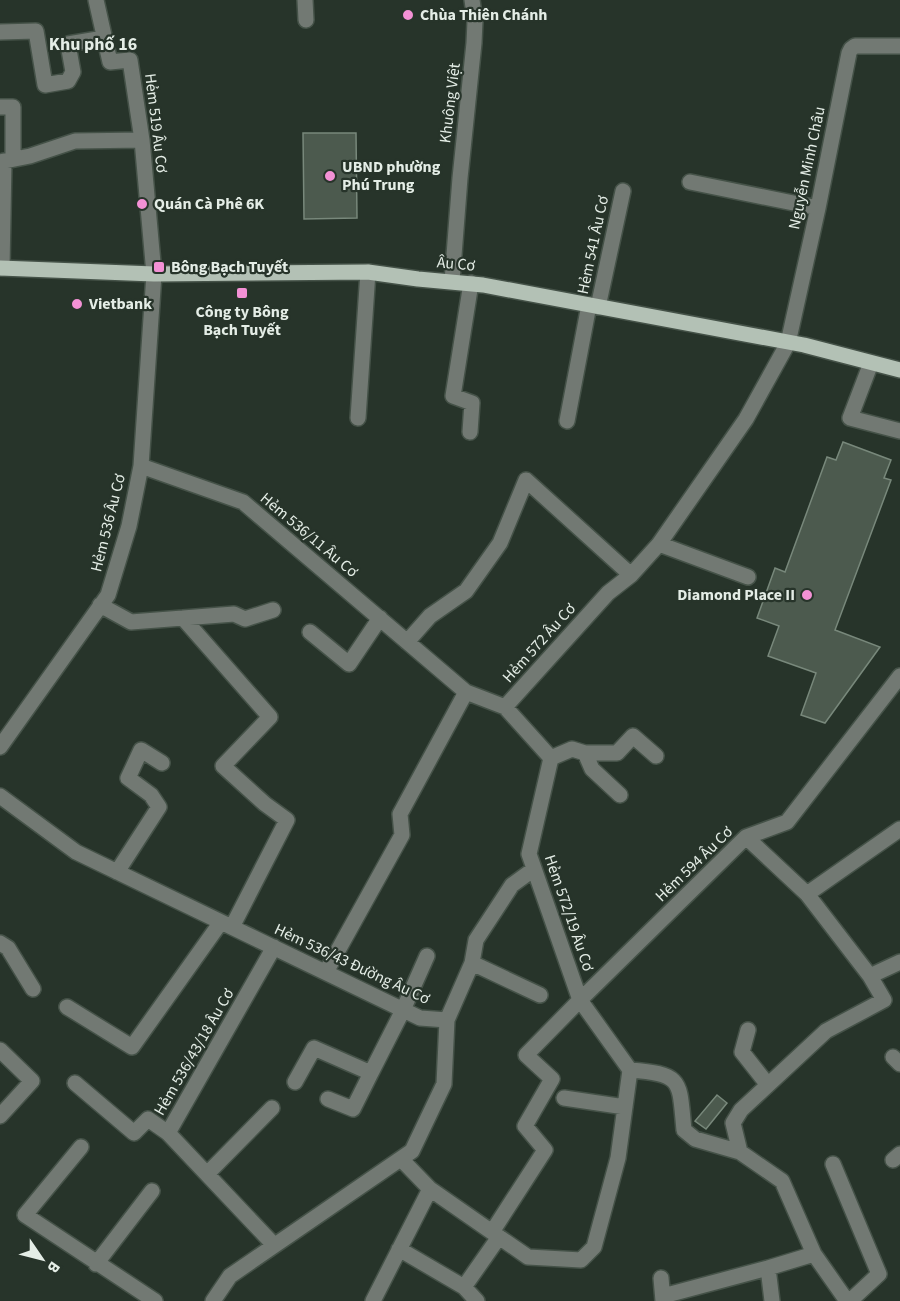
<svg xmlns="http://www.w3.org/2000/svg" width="900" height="1301" font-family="'Source Sans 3',sans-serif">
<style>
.building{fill:#4c5a4e;stroke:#78887b;stroke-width:1.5}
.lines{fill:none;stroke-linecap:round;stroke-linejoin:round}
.minor-casing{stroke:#455248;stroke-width:18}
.major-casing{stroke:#455248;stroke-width:18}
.minor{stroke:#727973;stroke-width:15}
.major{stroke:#b3c1b5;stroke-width:15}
.poi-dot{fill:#f391d5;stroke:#27342a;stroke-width:2}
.labels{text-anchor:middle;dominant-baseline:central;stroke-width:4.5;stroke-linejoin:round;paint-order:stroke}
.poi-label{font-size:16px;font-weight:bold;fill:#e4ede6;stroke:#27342a;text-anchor:start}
.street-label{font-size:16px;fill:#e4ede6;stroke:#27342a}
.neighbourhood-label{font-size:18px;font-weight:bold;fill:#e4ede6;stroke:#27342a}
</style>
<rect width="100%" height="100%" fill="#27342a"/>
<path class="building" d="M303,133H356L357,218L304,219Z
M843,442L891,460L884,478L891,480L835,630L880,647L825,723L801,715L816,673L768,656L779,626L757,618L775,568L785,572L827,457L836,460Z
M717,1095L727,1103L706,1129L695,1121Z"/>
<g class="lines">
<g class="minor-casing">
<path id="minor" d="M305,0L306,20
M0,32L36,31L45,85L68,81L73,72L68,44L104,38
M0,107H13V159
M0,162L30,156L75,141L142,140
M690,182L818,208
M2,268L4,161
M452,281L460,178L474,43L475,21L472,0
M598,307L623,191
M871,363L850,418L900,431
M358,418L368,272
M567,421L589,305
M470,432L472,403L453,396L471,283
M141,466L243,502L466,692
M659,544L748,577
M100,605L131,622L183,618L270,717L223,766L265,804L287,820L232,927
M183,618L234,614L245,619L273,610
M310,632L349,664L380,618
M407,642L430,616L466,591L500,543L526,480L631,575
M0,747L108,595L129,526L141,466L154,274L142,140L130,60L110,62L96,0
M585,753L592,769L620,795
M551,758L572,749L585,753H617L633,736L656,756
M0,796L76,852L420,1018L447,1020L444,1084L412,1151L230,1276L213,1301
M117,872L159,807L151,795L128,778L141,750L162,763
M807,894L900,829
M0,943L8,948L33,989
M274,947L168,1133L274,1245
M472,963L540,995
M326,972L402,835L400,814L466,692L505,707L608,593L631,575L659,544L746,419L788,343L818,208L849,53L851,49L855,46H900
M870,976L900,962
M67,1007L132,1047L221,922
M447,1020L472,963L476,940L512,885L534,869
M748,1030L742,1052L768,1085
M0,1050L32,1081L0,1116
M893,1057L900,1064
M630,1070C684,1074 679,1081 684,1130L695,1139L740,1152L782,1181L814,1254L847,1301
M295,1082L314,1048L371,1073L403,1010L427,956
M75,1083L134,1133L148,1119L168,1133
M564,1098L625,1107
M328,1099L353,1109L371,1073
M81,1147L25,1215L155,1301
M740,1152L733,1123L741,1110L826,1031L884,1000L870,976L807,894L746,837
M893,1160L900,1154
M833,1164L879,1274L850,1301
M207,1174L272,1108
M430,1189L528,1257L581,1260L594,1247L618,1158L630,1070L580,1000L746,837L787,822L900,676
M492,1232L545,1150L525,1126L552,1079L526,1055L580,1000L529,854L551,758L505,707
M399,1249L464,1287L477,1301
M96,1264L152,1191
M768,1268L772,1301
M661,1278L663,1301
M464,1287L499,1237
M663,1296L768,1268L814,1254
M373,1301L430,1189L401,1159"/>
</g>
<g class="major-casing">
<path id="major" d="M0,268L154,274L368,272L418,279L483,285L804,345L900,370"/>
</g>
<use href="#minor" class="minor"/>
<use href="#major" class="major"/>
</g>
<g class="poi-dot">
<circle cx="408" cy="15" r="6"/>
<circle cx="330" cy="176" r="6"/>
<circle cx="142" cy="204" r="6"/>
<rect x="153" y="261" width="12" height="12" rx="3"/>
<rect x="236" y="287" width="12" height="12" rx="3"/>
<circle cx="77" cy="304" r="6"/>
<circle cx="807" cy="595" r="6"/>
</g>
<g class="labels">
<g class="poi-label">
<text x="420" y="15">Chùa Thiên Chánh</text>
<text x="342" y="167">UBND phường<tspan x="342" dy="18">Phú Trung</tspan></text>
<text x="154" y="204">Quán Cà Phê 6K</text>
<text x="171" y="267">Bông Bạch Tuyết</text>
<text x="89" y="304">Vietbank</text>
<text x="242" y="312" text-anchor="middle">Công ty Bông<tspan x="242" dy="18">Bạch Tuyết</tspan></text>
<text x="795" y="595" text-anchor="end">Diamond Place II</text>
</g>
<g class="street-label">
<text transform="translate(450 103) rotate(-83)">Khuông Việt</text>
<text transform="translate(156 123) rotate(83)">Hẻm 519 Âu Cơ</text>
<text transform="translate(807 168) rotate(-78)">Nguyễn Minh Châu</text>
<text transform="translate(593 245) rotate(-78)">Hẻm 541 Âu Cơ</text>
<text transform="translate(456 264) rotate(5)">Âu Cơ</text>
<text transform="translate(108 523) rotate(-76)">Hẻm 536 Âu Cơ</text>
<text transform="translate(309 535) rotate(40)">Hẻm 536/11 Âu Cơ</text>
<text transform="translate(539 643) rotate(-48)">Hẻm 572 Âu Cơ</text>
<text transform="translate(694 864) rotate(-44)">Hẻm 594 Âu Cơ</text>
<text transform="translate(569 913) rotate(71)">Hẻm 572/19 Âu Cơ</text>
<text transform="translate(352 964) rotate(25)">Hẻm 536/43 Đường Âu Cơ</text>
<text transform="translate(194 1052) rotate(-60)">Hẻm 536/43/18 Âu Cơ</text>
</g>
<g class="neighbourhood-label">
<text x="93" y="44">Khu phố 16</text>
</g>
</g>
<g transform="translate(42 1259) rotate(125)" stroke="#27342a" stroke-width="4.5" paint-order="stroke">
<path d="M0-4.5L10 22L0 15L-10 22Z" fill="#e4ede6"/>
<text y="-9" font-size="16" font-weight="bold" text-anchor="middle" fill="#e4ede6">B</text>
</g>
</svg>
